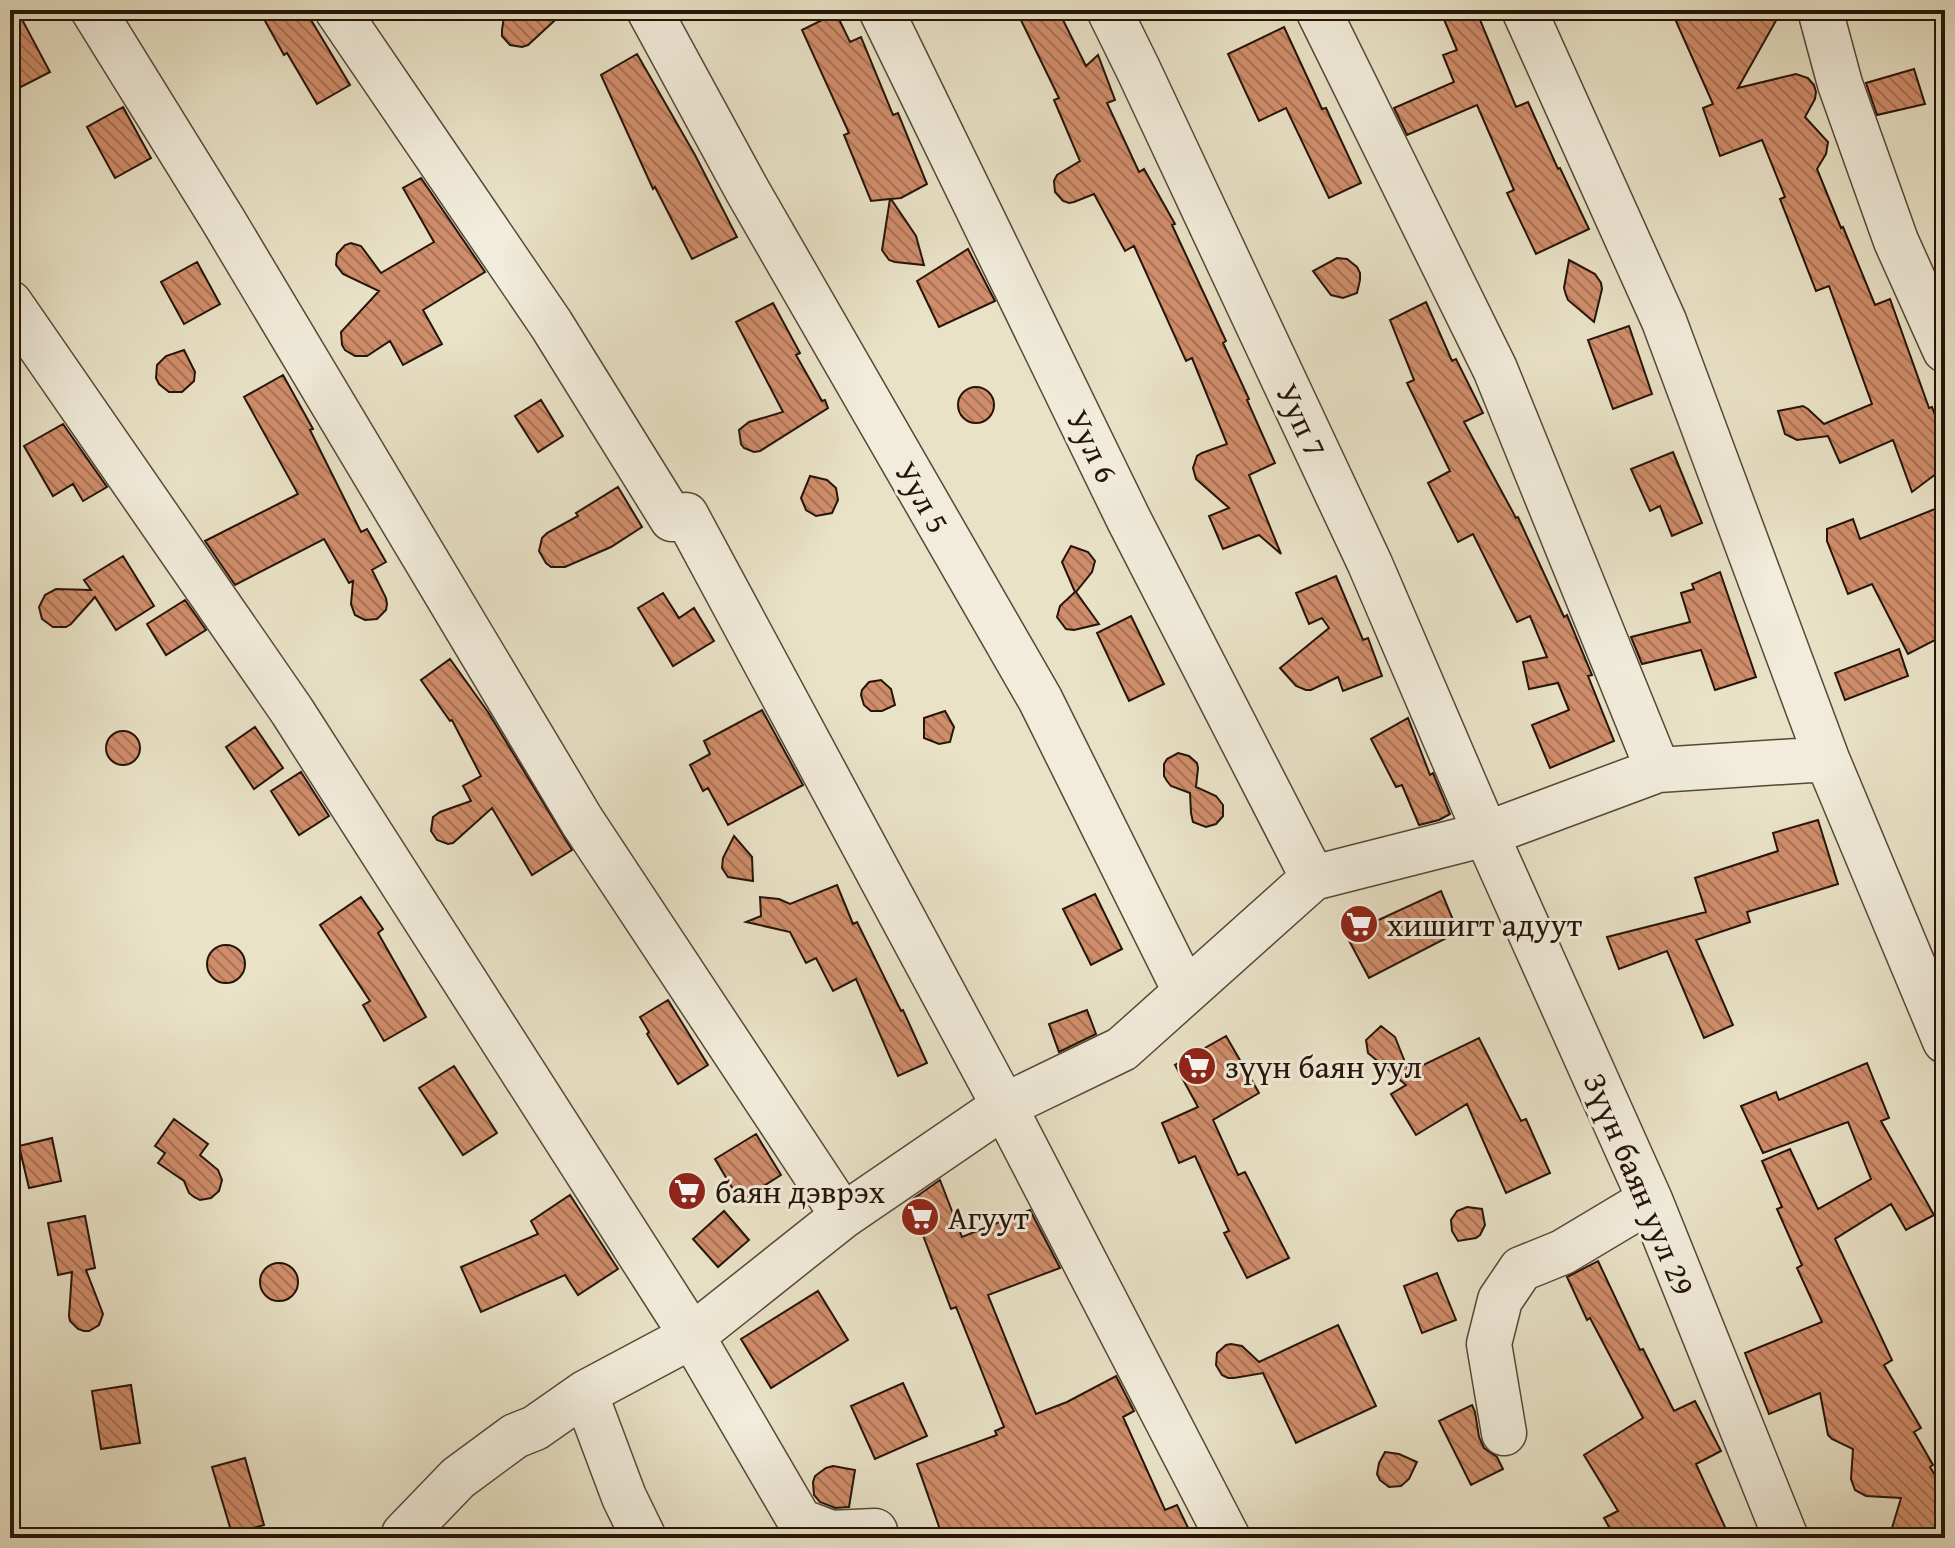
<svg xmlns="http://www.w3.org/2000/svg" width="1955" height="1548" font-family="'Gentium Book Plus',serif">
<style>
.building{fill:url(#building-back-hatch);stroke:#251408;stroke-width:2}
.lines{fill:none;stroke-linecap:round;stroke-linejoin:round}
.minor-casing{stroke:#564838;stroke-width:47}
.minor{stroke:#f1ecdb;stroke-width:44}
.labels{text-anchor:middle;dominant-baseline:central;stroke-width:6;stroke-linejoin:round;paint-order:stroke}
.street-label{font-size:32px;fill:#251408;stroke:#f1ecdb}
.poi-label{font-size:32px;fill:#251408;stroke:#f1ecdb;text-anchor:start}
</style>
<defs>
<pattern id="building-back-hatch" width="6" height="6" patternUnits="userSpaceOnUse" patternTransform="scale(2)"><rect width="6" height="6" fill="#d08d6b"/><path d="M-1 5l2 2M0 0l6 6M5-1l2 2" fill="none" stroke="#a97256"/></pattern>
</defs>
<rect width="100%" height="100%" fill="#e9e2c7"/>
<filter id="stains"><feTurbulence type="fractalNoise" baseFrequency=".0025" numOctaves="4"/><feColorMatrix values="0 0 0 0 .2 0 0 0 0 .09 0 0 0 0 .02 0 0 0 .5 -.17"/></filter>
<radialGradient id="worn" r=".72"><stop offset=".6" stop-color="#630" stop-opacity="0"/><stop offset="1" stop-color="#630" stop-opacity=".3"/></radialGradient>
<path class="building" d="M10,10H17L50,72L21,87L10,66Z
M259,10H305L350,85L317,104L287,53L284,55Z
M505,10H566L528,45L522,47L510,45L502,36V30Z
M1016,10H1058L1086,66L1098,55L1115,100L1107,103L1139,172L1144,169L1175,224L1172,225L1226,341L1223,343L1249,399L1247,400L1275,463L1249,475L1281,554L1259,535L1223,549L1209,516L1229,508L1196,479L1193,468L1197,456L1202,453L1227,444L1192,358L1186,361L1134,246L1125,251L1094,194L1074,202L1069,203L1063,201L1055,192L1054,181L1057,175L1080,161L1054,100L1059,98Z
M1440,10H1476L1516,107L1528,102L1558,169L1560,168L1589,229L1536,254L1507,193L1514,190L1477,105L1407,135L1394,108L1454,82L1443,55L1457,50Z
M1671,10H1782L1738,88L1796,74L1808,78L1814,85L1816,92L1815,99L1805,117L1828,142L1826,154L1817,169L1841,228L1843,227L1875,305L1890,299L1929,408L1932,407L1945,442V467L1912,492L1893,440L1840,463L1828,436L1797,440L1785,434L1778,411L1803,406L1808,409L1824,424L1872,404L1829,286L1816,291L1780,199L1785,197L1762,140L1720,156L1703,108L1713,104Z
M836,13L850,42L861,37L893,115L898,113L927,184L901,198L891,199L916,236L924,265L895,262L889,260L882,250L890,199L871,201L844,135L849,133L802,30Z
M1284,27L1322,109L1326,108L1361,183L1329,198L1286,108L1259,121L1228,54Z
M637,54L695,155L737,237L692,259L655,187L653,189L601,75Z
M1914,69L1925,104L1877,115L1866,83Z
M123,107L151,158L115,178L87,127Z
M421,178L485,272L423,310L442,344L403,365L390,341L367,356H355L345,350L342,345L341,332L379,291L343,274L336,265L337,254L345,245L351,243L361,246L381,273L434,242L403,188Z
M968,249L995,301L939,327L917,281Z
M1337,258L1347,259L1357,267L1360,273V280L1357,293L1343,298L1331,295L1313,271Z
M1569,260L1595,274L1601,283L1602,289L1594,322L1568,300L1566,295L1564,288Z
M197,262L220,304L184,324L161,282Z
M1426,302L1452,361L1456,359L1483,413L1464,422L1516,518L1518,517L1564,617L1567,615L1592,675L1588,676L1614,741L1550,768L1532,725L1569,710L1558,683L1529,689L1523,662L1547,657L1530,616L1517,622L1473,534L1458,542L1428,483L1450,471L1407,383L1414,380L1390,320Z
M773,303L800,353L796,355L822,401L825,400L828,408L760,451L754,452L744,448L741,444L739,430L749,422L783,412L736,322Z
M1629,326L1652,394L1613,409L1588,340Z
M184,350L195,372L194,381L182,392H169L159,384L156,378L157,365L166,356Z
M283,375L313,429L310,430L361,532L367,529L386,562L372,570L386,598L387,604L386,610L377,619L365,620L355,615L351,604L353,581L349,583L324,539L235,585L205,541L298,494L244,397Z
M958 405a18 18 0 1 1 36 0a18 18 0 1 1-36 0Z
M541,400L563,436L538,452L515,416Z
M63,424L107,487L83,501L73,484L53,496L24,446Z
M1673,452L1702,523L1672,536L1660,506L1650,511L1631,469Z
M810,476L827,480L836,488L838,500L832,513L816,516L806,510L801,498Z
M618,487L642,527L611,547L565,567H551L546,563L539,551L542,538L547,533L578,516L576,513Z
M1945,505V635L1908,654L1872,584L1848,594L1827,541V529L1853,519L1860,539Z
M1071,546L1088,552L1095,561L1092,572L1076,592L1099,624L1074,630L1066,629L1057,617L1060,606L1075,592L1062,562Z
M123,556L154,606L116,630L95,597L71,624L66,627H53L42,619L39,607L45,595L56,589L91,590L84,580Z
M1720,572L1756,677L1715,690L1701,650L1642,664L1631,637L1690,622L1681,593L1694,589L1692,584Z
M1336,576L1363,640L1368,638L1382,676L1343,691L1338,677L1311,690H1306L1296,686L1280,668L1329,628L1322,618L1309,624L1296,593Z
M663,593L679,618L694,608L714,641L673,666L638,608Z
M185,600L206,630L166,655L147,624Z
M1131,616L1164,684L1129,701L1097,633Z
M1899,649L1908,676L1845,700L1835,673Z
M450,659L488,712L572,850L532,875L492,808L453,843L448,844L437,840L431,831L433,817L440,812L471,801L463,786L481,776L452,720L450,721L421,680Z
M881,680L891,689L895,705L882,711H871L864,705L861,695L862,690L869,682Z
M762,710L803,785L728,825L708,788L703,791L690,765L710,754L704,741Z
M945,711L954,727L950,742L939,744L924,738V718Z
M1408,718L1430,775L1433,773L1450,814L1439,820L1419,825L1402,785L1396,787L1371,739Z
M255,727L283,768L254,789L226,747Z
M106 748a17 17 0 1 1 34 0a17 17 0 1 1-34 0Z
M1178,753L1189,756L1197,763L1198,768L1196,787L1216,796L1223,805V816L1216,824L1206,827L1193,822L1191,813L1190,793L1171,786L1167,781L1164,776V764L1167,759Z
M301,772L329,816L299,835L271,791Z
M1818,820L1838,884L1747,912L1750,922L1696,940L1733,1025L1704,1038L1667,951L1619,969L1607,937L1706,912L1695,878L1778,851L1773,833Z
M734,836L752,857L753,881L728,877L722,868L723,858Z
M837,885L853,924L857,922L901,1011L903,1010L927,1063L898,1076L856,979L833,991L816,958L806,963L790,932L746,922L761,916L760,897L779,899L790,904Z
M1441,891L1458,932L1369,978L1346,935Z
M1095,894L1122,949L1091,965L1063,909Z
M361,897L383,929L378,933L426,1017L384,1041L363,1005L370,1001L320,925Z
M207 964a19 19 0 1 1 38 0a19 19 0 1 1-38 0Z
M668,1000L708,1065L678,1084L647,1034L649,1032L640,1017Z
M1087,1010L1096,1034L1059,1052L1049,1024Z
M1381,1026L1395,1037L1409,1072L1479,1038L1521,1121L1526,1119L1550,1173L1506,1193L1467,1104L1416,1135L1391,1094L1406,1085L1368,1053L1366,1040Z
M1226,1036L1259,1093L1213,1120L1238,1175L1245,1172L1289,1258L1247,1278L1224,1233L1229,1231L1195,1156L1179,1163L1162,1123L1198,1107L1175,1065Z
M1867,1063L1889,1118L1881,1121L1934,1215L1906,1230L1891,1204L1835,1239L1892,1360L1884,1365L1921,1428L1914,1432L1933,1465L1930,1467L1945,1492V1538H1889L1901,1498L1866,1496L1855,1490L1851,1479L1853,1449L1832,1439L1828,1435L1820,1393L1769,1414L1745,1353L1822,1322L1797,1268L1802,1265L1777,1209L1782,1207L1762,1161L1790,1149L1818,1209L1871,1179L1848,1122L1763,1153L1741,1106L1776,1092L1779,1100Z
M454,1066L497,1133L463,1155L419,1088Z
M174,1119L208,1144L200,1155L218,1170L222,1180L219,1191L211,1198L200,1200L194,1197L189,1193L184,1181L158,1163L165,1153L155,1146Z
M756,1134L781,1175L740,1201L715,1159Z
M52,1138L61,1181L29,1188L19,1146Z
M940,1180L962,1237L1030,1210L1060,1268L988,1295L1036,1414L1067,1402L1116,1376L1134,1411L1123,1417L1165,1510L1177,1505L1193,1538H943L917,1464L997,1435L995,1431L1004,1427L956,1307L951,1309L910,1201Z
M570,1195L618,1269L578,1295L565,1275L481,1312L461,1267L538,1234L531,1221Z
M1467,1207L1482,1209L1485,1225L1480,1235L1476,1238L1458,1241L1452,1231L1451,1220L1457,1211Z
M724,1211L749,1240L718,1267L693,1239Z
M85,1216L95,1268L86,1270L103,1314L99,1325L89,1331H84L78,1329L70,1321L69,1316L72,1272L58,1275L48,1223Z
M1598,1261L1640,1350L1643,1349L1674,1411L1695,1401L1721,1451L1696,1464L1730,1538H1615L1604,1518L1618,1511L1584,1455L1643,1418L1590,1318L1587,1320L1567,1277Z
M260 1282a19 19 0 1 1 38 0a19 19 0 1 1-38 0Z
M1437,1273L1456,1320L1422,1333L1404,1286Z
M818,1291L848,1340L771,1388L741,1339Z
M1338,1325L1376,1406L1296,1443L1263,1373L1234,1378H1228L1222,1375L1216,1365L1217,1353L1226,1345L1231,1344L1242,1346L1259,1362Z
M903,1383L927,1436L875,1459L851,1406Z
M131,1385L140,1443L101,1449L92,1391Z
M1472,1405L1475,1412L1479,1437L1484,1448L1497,1457L1503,1469L1471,1485L1439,1421Z
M1385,1452L1399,1454L1417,1462L1409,1479L1401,1486L1389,1487L1380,1480L1377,1474L1379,1463Z
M245,1458L264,1525L232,1534L212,1467Z
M833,1466L855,1470L849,1507L835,1508L820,1502L814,1495L813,1482L815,1476L826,1468Z"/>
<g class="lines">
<g class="minor-casing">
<path id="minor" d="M93,10L223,220L582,821L843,1216
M337,10L551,324L672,519L686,515L1004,1106L1228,1538
M649,10L747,190L1040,699L1185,991
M881,10L1129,520L1313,878
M1109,10L1139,71L1370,564L1486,834L1650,1200L1786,1538
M1318,10L1495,369L1658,770
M1524,10L1664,321L1827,759
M1820,10L1840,84L1896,241L1945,350
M10,303L292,711L692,1336L800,1521L831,1533L875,1531
M585,1393L624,1497L644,1538
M1504,1433L1489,1344L1500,1300L1521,1269L1563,1252L1650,1200
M403,1538L404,1534L458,1478L515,1436L535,1428L585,1393L692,1336L843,1216L1004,1106L1122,1049L1313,878L1486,834L1658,770L1827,759L1945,1041"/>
</g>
<use href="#minor" class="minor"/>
</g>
<defs>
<g id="supermarket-disc" transform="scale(2)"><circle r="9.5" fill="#8f2418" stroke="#f1ecdb"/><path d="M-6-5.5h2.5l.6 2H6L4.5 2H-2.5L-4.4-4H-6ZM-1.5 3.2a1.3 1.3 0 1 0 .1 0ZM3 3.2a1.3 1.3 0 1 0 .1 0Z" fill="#fff"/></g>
</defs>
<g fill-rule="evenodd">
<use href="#supermarket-disc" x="1359" y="924"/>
<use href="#supermarket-disc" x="1197" y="1066"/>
<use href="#supermarket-disc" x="687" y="1191"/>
<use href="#supermarket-disc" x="920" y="1217"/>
</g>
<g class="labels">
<g class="street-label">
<text transform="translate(1302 420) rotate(65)">Ууп 7</text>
<text transform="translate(1093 446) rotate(64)">Уул 6</text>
<text transform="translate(923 497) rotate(60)">Уул 5</text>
<text transform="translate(1640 1184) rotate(67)">Зүүн баян уул 29</text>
</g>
<g class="poi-label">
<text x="1387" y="924">хишигт адуут</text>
<text x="1225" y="1066">зүүн баян уул</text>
<text x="715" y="1191">баян дэврэх</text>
<text x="948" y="1217">Агуут</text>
</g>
</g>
<rect width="1955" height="1548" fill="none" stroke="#e9e2c7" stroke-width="40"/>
<rect x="12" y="12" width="1931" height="1524" fill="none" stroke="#251408" stroke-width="4"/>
<rect x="20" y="20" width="1915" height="1508" fill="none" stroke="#251408" stroke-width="2"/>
<rect width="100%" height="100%" filter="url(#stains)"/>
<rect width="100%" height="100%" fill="url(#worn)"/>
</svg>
